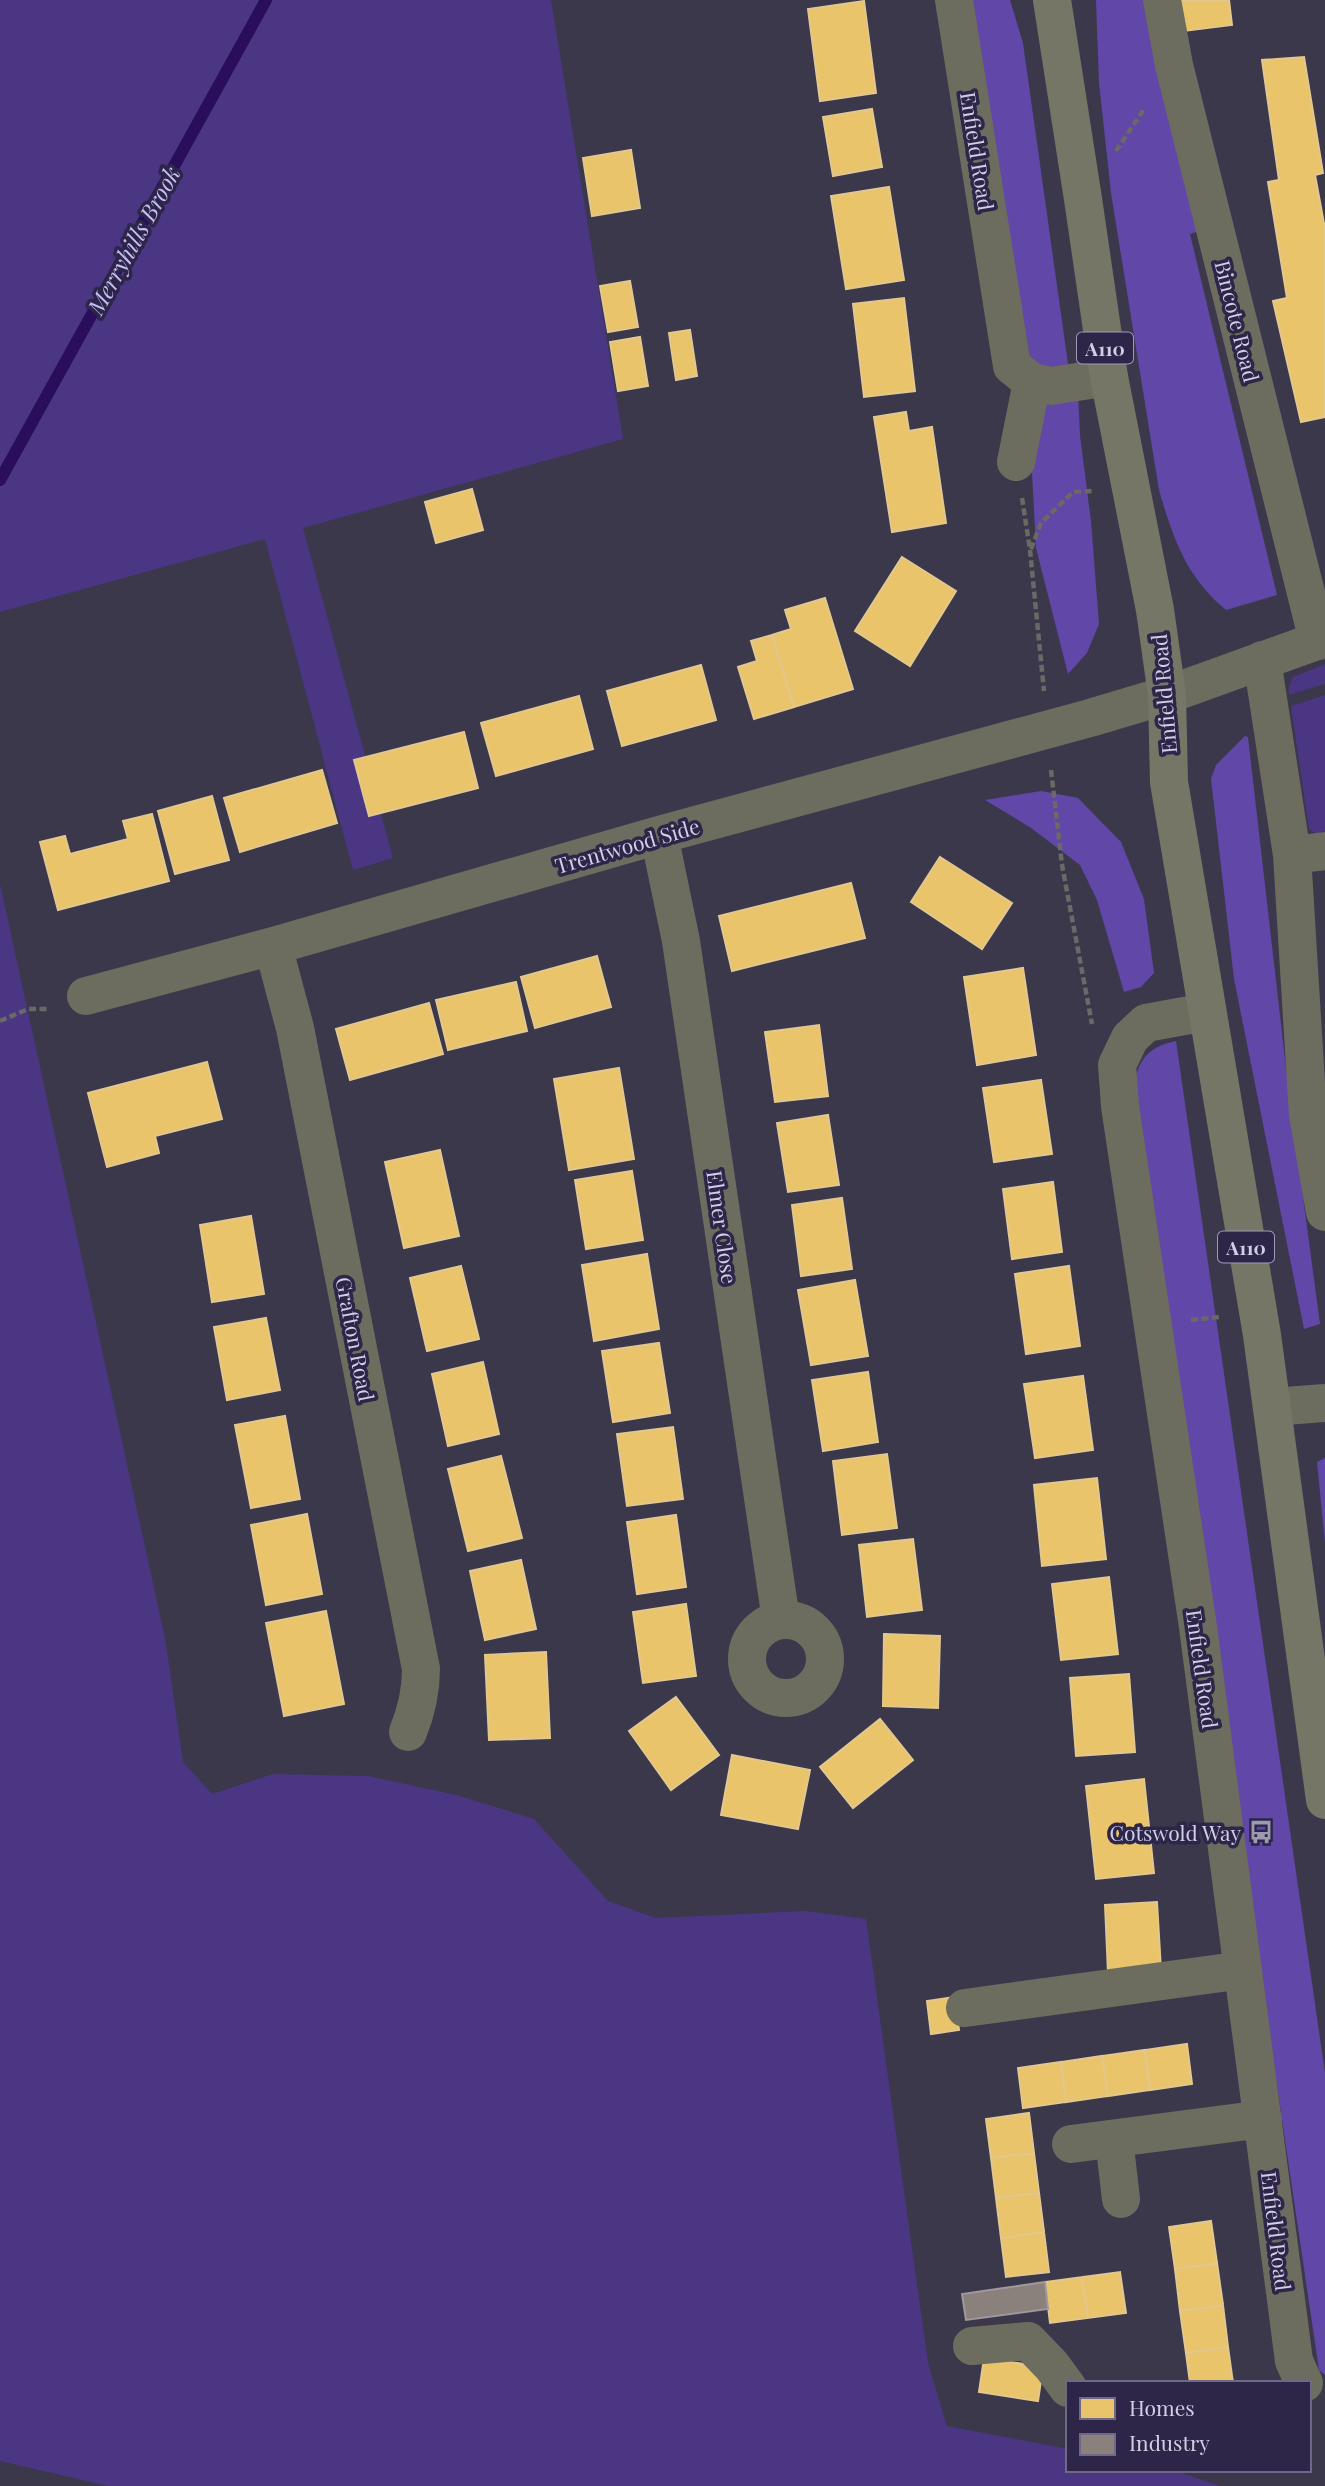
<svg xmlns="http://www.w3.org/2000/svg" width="1325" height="2486" font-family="'Playfair Display',serif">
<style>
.green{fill:#4b3683}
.forest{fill:#6047a8}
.homes{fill:#e9c46a;stroke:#e2c78f;stroke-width:2}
.industry{fill:#8a817c;stroke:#9f989c;stroke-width:2}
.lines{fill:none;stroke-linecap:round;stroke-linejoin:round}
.stream{stroke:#2b0e5b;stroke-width:12}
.path{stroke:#6a6966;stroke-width:4.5;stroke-dasharray:7 3.5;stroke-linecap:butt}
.minor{stroke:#6c6d5f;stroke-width:38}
.major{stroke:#767667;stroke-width:38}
.labels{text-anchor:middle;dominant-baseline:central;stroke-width:7;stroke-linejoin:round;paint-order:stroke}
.shield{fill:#2d2648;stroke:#a09cb6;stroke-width:2}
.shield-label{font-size:19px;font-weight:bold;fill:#d1cee5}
.street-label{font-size:21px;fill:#d1cee5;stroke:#2d2648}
.poi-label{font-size:21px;fill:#d1cee5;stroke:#2d2648;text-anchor:end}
.water-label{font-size:23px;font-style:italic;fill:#c6bef6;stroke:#2d2648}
</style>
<rect width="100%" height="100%" fill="#3b384b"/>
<path class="green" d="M0,0H551L623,439L303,528L393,858L353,870L265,539L0,612Z
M1325,664V684L1289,695V687L1293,677Z
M1325,695V831L1316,834L1309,829L1291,706Z
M0,884L165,1638L183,1762L212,1794L273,1774L368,1776L456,1795L534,1819L608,1901L656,1918L805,1911L866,1919L928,2363L947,2426L1068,2449V2470H1173L1220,2486H109L0,2461Z"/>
<path class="forest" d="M964,0H1010L1023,43L1069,371L1031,365Z
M1096,0H1151L1205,229L1190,234L1277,595L1226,610C1186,577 1173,538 1159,490L1111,193L1099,83Z
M1078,393L1080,435L1091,521L1099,624L1087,653L1068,674L1036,548L1032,473L1034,426L1042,398Z
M1245,736L1248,737L1288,1085L1320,1324L1304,1329L1234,979L1211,779L1216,765Z
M1041,791L1078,798L1121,842L1144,899L1154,973L1141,987L1124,992L1097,900L1080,865L1031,828L985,800Z
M1176,1041L1325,2073V2375L1319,2370L1131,1097C1137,1065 1142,1048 1176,1041Z
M1325,1458V1543L1317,1462Z"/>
<path class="homes" d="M1181,0H1229L1232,25L1184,31Z
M864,1L876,93L820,101L808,9Z
M1304,57L1323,173L1315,175L1325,229V417L1301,422L1273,301L1287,298L1268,182L1279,180L1262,60Z
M872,109L882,167L833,176L823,117Z
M631,150L640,208L592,216L583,158Z
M889,187L904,280L846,289L831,196Z
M630,281L638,327L608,332L600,286Z
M904,298L915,391L864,397L853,304Z
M690,330L697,376L676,380L669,333Z
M640,337L648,386L618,391L610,342Z
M906,412L909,431L932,427L946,523L892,532L874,417Z
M472,489L483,530L436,543L425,502Z
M902,557L956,591L910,666L855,631Z
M825,598L853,689L794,707L772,635L791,629L785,610Z
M772,635L794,707L754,719L738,667L757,661L751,641Z
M701,665L716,720L622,746L607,691Z
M579,696L593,749L496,776L481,723Z
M464,732L478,788L369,816L354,760Z
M322,770L337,823L240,852L224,798Z
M212,796L229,860L175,874L158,811Z
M152,814L169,881L58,910L40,842L65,836L70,854L128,839L123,821Z
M940,857L1012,903L982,949L911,902Z
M851,883L865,938L732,971L719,916Z
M597,956L611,1007L535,1028L521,977Z
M1023,968L1036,1055L977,1065L964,977Z
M516,982L527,1031L448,1050L436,1000Z
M429,1003L443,1054L350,1080L336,1029Z
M819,1025L828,1096L775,1102L765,1032Z
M207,1062L222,1119L155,1136L159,1153L107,1167L88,1093Z
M619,1068L634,1159L569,1170L554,1079Z
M1041,1080L1052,1154L994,1162L983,1088Z
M828,1115L839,1185L788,1192L777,1123Z
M440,1150L459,1236L404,1248L385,1162Z
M632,1171L643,1240L586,1249L575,1180Z
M1053,1182L1062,1252L1012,1259L1003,1189Z
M842,1198L852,1269L801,1276L792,1205Z
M251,1216L264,1294L212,1302L200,1225Z
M647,1254L659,1329L594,1341L582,1265Z
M461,1266L479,1339L427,1351L410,1278Z
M1069,1266L1080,1346L1026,1354L1015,1274Z
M855,1280L868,1356L811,1365L798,1290Z
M266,1318L280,1390L227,1400L214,1327Z
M659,1343L670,1413L613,1422L602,1351Z
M483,1362L499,1434L448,1446L432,1374Z
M868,1372L878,1442L823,1451L812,1380Z
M1083,1376L1093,1450L1035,1458L1024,1384Z
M285,1416L300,1499L251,1508L235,1425Z
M673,1427L683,1499L627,1506L617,1434Z
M887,1454L897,1528L842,1535L833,1461Z
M501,1456L522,1538L468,1551L448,1469Z
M1097,1478L1106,1559L1042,1566L1034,1485Z
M307,1514L322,1594L266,1605L251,1525Z
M676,1515L686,1587L637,1594L627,1522Z
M913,1539L922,1610L867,1617L859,1545Z
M521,1560L536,1629L485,1640L470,1571Z
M1109,1577L1118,1654L1061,1660L1052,1584Z
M686,1604L696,1676L643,1683L633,1612Z
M326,1611L344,1704L284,1716L266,1623Z
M884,1634L940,1636L938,1708L883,1706Z
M546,1652L550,1738L489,1740L485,1655Z
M1129,1674L1135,1752L1076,1756L1070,1678Z
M676,1697L719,1755L671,1790L629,1731Z
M880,1719L913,1760L853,1808L820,1767Z
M732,1755L810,1770L798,1829L721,1815Z
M1144,1779L1154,1873L1096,1879L1086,1786Z
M1157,1902L1161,1970L1108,1973L1105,1905Z
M955,1997L959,2030L931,2034L927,2001Z
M1187,2044L1192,2084L1150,2090L1145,2050Z
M1145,2050L1150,2090L1108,2096L1102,2056Z
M1102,2056L1108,2096L1066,2102L1061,2062Z
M1061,2062L1066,2102L1023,2108L1018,2068Z
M1029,2113L1034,2153L991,2158L986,2119Z
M1034,2153L1039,2193L996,2198L991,2158Z
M1039,2193L1044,2232L1001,2238L996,2198Z
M1211,2221L1217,2263L1175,2269L1169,2227Z
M1044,2232L1049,2272L1006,2277L1001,2238Z
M1217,2263L1223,2305L1180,2311L1175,2269Z
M1120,2272L1126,2313L1088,2318L1082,2277Z
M1082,2277L1088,2318L1050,2323L1045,2282Z
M1223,2305L1228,2347L1186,2353L1180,2311Z
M1228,2347L1233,2383H1190L1186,2353Z
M984,2358L1043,2367L1038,2401L979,2392Z"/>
<path class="industry" d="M1045,2282L1048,2309L966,2320L962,2294Z"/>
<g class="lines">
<path class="stream" d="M0,480L266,0"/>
<path class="path" d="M1116,151L1144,109
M1022,498L1030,550L1044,691
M1031,549L1041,523L1073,492L1093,491
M1051,770L1062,865L1092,1024
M0,1021L28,1009H49
M1191,1320L1220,1317"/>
<path class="minor" d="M954,0L1012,366L1032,382L1051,386L1109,377
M1162,0L1174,65L1318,641
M1016,462L1032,382
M1262,660L1292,855L1308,1115L1325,1212
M659,835L681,941L781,1620
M1292,855L1325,851
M273,946L295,1028L421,1669C421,1692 417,1710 408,1732
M86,996L273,946L659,835L1090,718L1167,695L1325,638
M1206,1012L1146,1023L1130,1038L1117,1065L1120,1106L1198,1627L1294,2361L1304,2383
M1272,1407L1325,1403
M747 1659a39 39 0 1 1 78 0a39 39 0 1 1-78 0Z
M965,2008L1243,1970
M1114,2139L1121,2199
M1071,2144L1263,2119
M972,2346L1028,2341L1052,2366L1068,2388"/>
<path class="major" d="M1052,0L1083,199L1109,377L1155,610L1167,695L1169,782L1262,1335L1325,1800"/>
</g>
<defs>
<g id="bus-bare" transform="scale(1.89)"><path d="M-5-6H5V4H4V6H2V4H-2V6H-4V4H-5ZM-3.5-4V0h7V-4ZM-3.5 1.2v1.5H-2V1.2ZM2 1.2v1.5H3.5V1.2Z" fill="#9c9aaf" stroke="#2d2648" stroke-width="2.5" paint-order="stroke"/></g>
</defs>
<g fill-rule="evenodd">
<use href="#bus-bare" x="1261" y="1832"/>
</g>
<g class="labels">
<g class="shield">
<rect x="1077" y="332.5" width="56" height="31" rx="5"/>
<rect x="1218" y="1231.5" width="56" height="31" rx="5"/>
</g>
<g class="shield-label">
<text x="1105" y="348">A110</text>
<text x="1246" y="1247">A110</text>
</g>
<g class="street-label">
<text transform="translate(978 151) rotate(81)">Enfield Road</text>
<text transform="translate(1238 321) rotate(76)">Bincote Road</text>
<text transform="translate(1163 694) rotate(-95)">Enfield Road</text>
<text transform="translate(627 845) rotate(-16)">Trentwood Side</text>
<text transform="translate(723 1227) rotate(82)">Elmer Close</text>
<text transform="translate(356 1339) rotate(79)">Grafton Road</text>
<text transform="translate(1203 1669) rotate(82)">Enfield Road</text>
<text transform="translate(1277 2231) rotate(83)">Enfield Road</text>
</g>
<g class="poi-label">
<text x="1241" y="1832">Cotswold Way</text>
</g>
<g class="water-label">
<text transform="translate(133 240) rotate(-61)">Merryhills Brook</text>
</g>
</g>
<rect x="1066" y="2381" width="245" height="91" fill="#2d2648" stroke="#6f6987" stroke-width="2"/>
<rect x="1080" y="2398" width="35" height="21" fill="#e9c46a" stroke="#6f6987" stroke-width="2"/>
<text x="1129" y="2416" font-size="21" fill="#d1cee5">Homes</text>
<rect x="1080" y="2434" width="35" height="21" fill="#8a817c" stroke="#6f6987" stroke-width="2"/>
<text x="1129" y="2451" font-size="21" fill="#d1cee5">Industry</text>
</svg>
